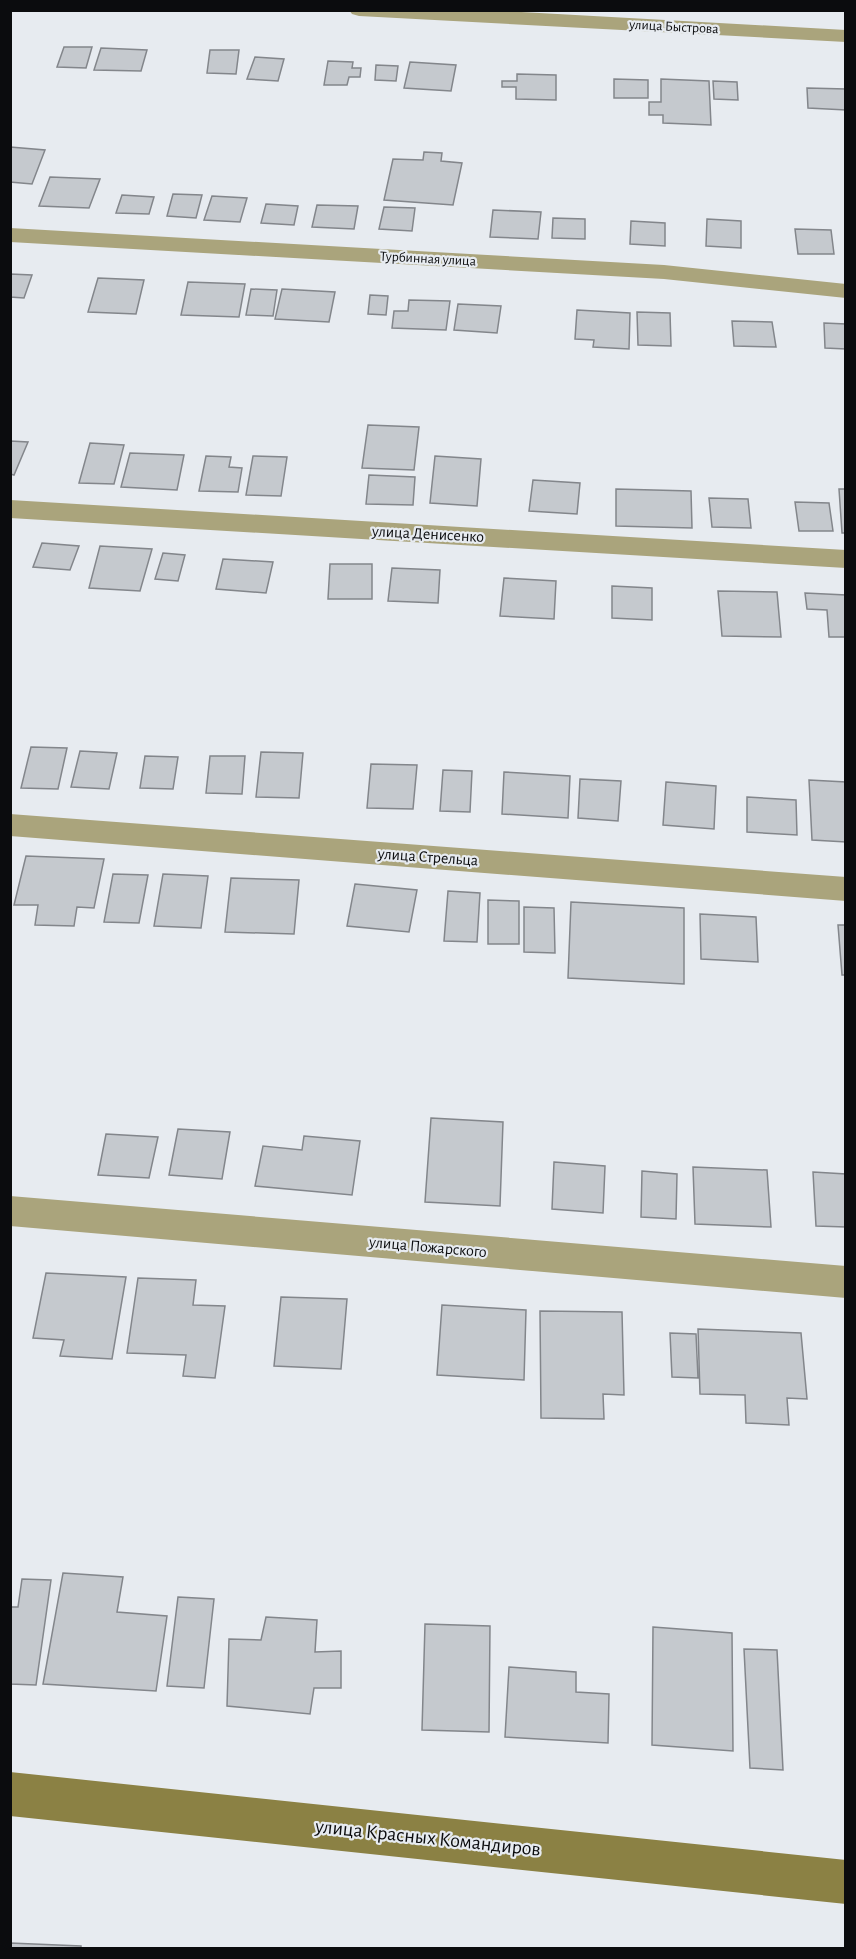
<svg xmlns="http://www.w3.org/2000/svg" width="856" height="1959" font-family="'Alegreya Sans',sans-serif">
<style>
.building{fill:#c5c9ce;stroke:#83868b;stroke-width:1.5}
.lines{fill:none;stroke-linecap:round;stroke-linejoin:round}
.street{fill:#aaa47c;fill-rule:evenodd}
.secondary{fill:#8b8144;fill-rule:evenodd}
.labels{text-anchor:middle;dominant-baseline:central;stroke-width:4.5;stroke-linejoin:round;paint-order:stroke}
.far-street-label{font-size:14px;fill:#0b0c0e;stroke:#e7ebf0}
.street-label{font-size:16px;fill:#0b0c0e;stroke:#e7ebf0}
.near-street-label{font-size:20px;fill:#0b0c0e;stroke:#e7ebf0}
</style>
<rect width="100%" height="100%" fill="#e7ebf0"/>
<path class="building" d="M64,47H92L86,68L57,67Z
M101,48L147,50L141,71L94,70Z
M210,50H239L236,74L207,73Z
M255,57L284,59L278,81L247,79Z
M328,61L353,62L352,68H361L360,77H349L347,85H324Z
M410,62L456,65L451,91L404,88Z
M376,65L398,66L396,81L375,80Z
M517,74L556,75V100L516,99V87H502V81H517Z
M614,79L648,80V98H614Z
M661,79L709,81L711,125L663,123V115H649V102H661Z
M713,81L737,82L738,100L714,99Z
M807,88L846,89V110L808,108Z
M10,147L45,150L32,184L10,182Z
M424,152L442,153L441,161L462,163L453,205L384,200L393,159L423,160Z
M50,177L100,179L89,208L39,206Z
M173,194L202,195L196,218L167,216Z
M122,195L154,197L149,214L116,213Z
M212,196L247,198L240,222L204,220Z
M266,204L298,206L294,225L261,223Z
M317,205L358,206L354,229L312,227Z
M384,207L415,208L412,231L379,229Z
M493,210L541,212L538,239L490,237Z
M553,218L585,219V239L552,238Z
M707,219L741,221V248L706,246Z
M631,221L665,223V246L630,244Z
M795,229L831,230L834,254H798Z
M10,274L32,275L24,298L10,297Z
M98,278L144,280L136,314L88,312Z
M188,282L245,284L239,317L181,315Z
M251,289L277,290L273,316L246,315Z
M282,289L335,292L329,322L275,319Z
M370,295L388,296L386,315L368,314Z
M409,300L450,301L446,330L392,328L394,311H408Z
M458,304L501,306L497,333L454,330Z
M577,310L630,313L629,349L593,347L594,340L575,339Z
M637,312L670,313L671,346L638,345Z
M732,321L772,322L776,347L734,346Z
M824,323L846,324V349L825,348Z
M368,425L419,427L414,470L362,468Z
M10,441L28,442L14,475L10,474Z
M90,443L124,445L114,484L79,483Z
M130,453L184,455L177,490L121,487Z
M206,456L231,457L229,467L242,468L238,492L199,491Z
M253,456L287,457L281,496L246,495Z
M435,456L481,459L477,506L430,503Z
M369,475L415,477L413,505L366,504Z
M533,480L580,483L577,514L529,511Z
M616,489L691,491L692,528L616,526Z
M839,489H846V533H842Z
M709,498L748,499L751,528L712,527Z
M795,502L829,503L833,531H799Z
M42,543L79,546L70,570L33,567Z
M100,546L152,549L140,591L89,588Z
M163,553L185,555L178,581L155,579Z
M223,559L273,562L266,593L216,589Z
M330,564H372V599H328Z
M392,568L440,570L438,603L388,601Z
M504,578L556,581L554,619L500,616Z
M612,586L652,588V620L612,618Z
M718,591L777,592L781,637L722,636Z
M805,593L846,595V637H829L827,610L807,609Z
M31,747L67,748L58,789L21,788Z
M80,751L117,753L109,789L71,787Z
M261,752L303,753L299,798L256,797Z
M145,756L178,757L173,789L140,788Z
M210,756H245L242,794L206,793Z
M371,764L417,765L413,809L367,808Z
M443,770L472,771L470,812L440,811Z
M504,772L570,776L568,818L502,814Z
M580,779L621,781L618,821L578,818Z
M809,780L846,782V842L812,840Z
M666,782L716,786L714,829L663,825Z
M747,797L796,800L797,835L747,832Z
M26,856L104,859L94,908L77,907L74,926L35,925L38,905H14Z
M113,874L148,875L139,923L104,922Z
M163,874L208,876L201,928L154,926Z
M231,878L299,880L294,934L225,932Z
M355,884L417,890L409,932L347,926Z
M448,891L480,893L477,942L444,941Z
M488,900L519,901V944H488Z
M571,902L684,908V984L568,978Z
M524,907L554,908L555,953L524,952Z
M700,914L756,917L758,962L701,959Z
M838,925H846V975H842Z
M431,1118L503,1122L500,1206L425,1202Z
M178,1129L230,1132L222,1179L169,1175Z
M106,1134L158,1137L149,1178L98,1175Z
M304,1136L360,1141L352,1195L255,1186L263,1146L302,1150Z
M554,1162L605,1166L603,1213L552,1209Z
M693,1167L767,1170L771,1227L695,1224Z
M642,1171L677,1174L676,1219L641,1217Z
M813,1172L846,1174V1227L816,1226Z
M46,1273L126,1277L112,1359L60,1356L64,1340L33,1338Z
M138,1278L196,1280L193,1305L225,1306L215,1378L183,1376L186,1355L127,1353Z
M281,1297L347,1299L341,1369L274,1366Z
M442,1305L526,1310L524,1380L437,1375Z
M540,1311L622,1312L624,1395L603,1394L604,1419L541,1418Z
M698,1329L801,1333L807,1399L787,1398L789,1425L746,1423L745,1395L700,1394Z
M670,1333L696,1334L698,1378L672,1377Z
M63,1573L123,1577L117,1612L167,1616L156,1691L43,1684Z
M22,1579L51,1580L36,1685L10,1684V1607H18Z
M178,1597L214,1599L204,1688L167,1686Z
M266,1617L317,1620L315,1652L341,1651V1688H314L310,1714L227,1706L229,1639L261,1640Z
M425,1624L490,1626L489,1732L422,1730Z
M653,1627L732,1633L733,1751L652,1745Z
M744,1649L777,1650L783,1770L750,1768Z
M509,1667L576,1672V1692L609,1694L608,1743L505,1737Z
M10,1943L81,1946V1948H10Z"/>
<g class="lines">
<path class="street" d="M349,10H486L846,30V42L359,16L352,14Z
M10,228L664,265L846,284V298L664,279L10,242Z
M10,500L846,550V568L10,518Z
M10,814L846,877V901L10,836Z
M10,1196L846,1266V1298L10,1226Z"/>
<path class="secondary" d="M10,1772L846,1860V1904L10,1816Z"/>
</g>
<g class="labels">
<g class="far-street-label">
<text transform="translate(674 27) rotate(3)">улица Быстрова</text>
<text transform="translate(428 259) rotate(3)">Турбинная улица</text>
</g>
<g class="street-label">
<text transform="translate(428 534) rotate(3)">улица Денисенко</text>
<text transform="translate(428 857) rotate(4)">улица Стрельца</text>
<text transform="translate(428 1247) rotate(5)">улица Пожарского</text>
</g>
<g class="near-street-label">
<text transform="translate(428 1838) rotate(6)">улица Красных Командиров</text>
</g>
</g>
<rect width="856" height="1959" fill="none" stroke="#0b0c0e" stroke-width="24"/>
</svg>
